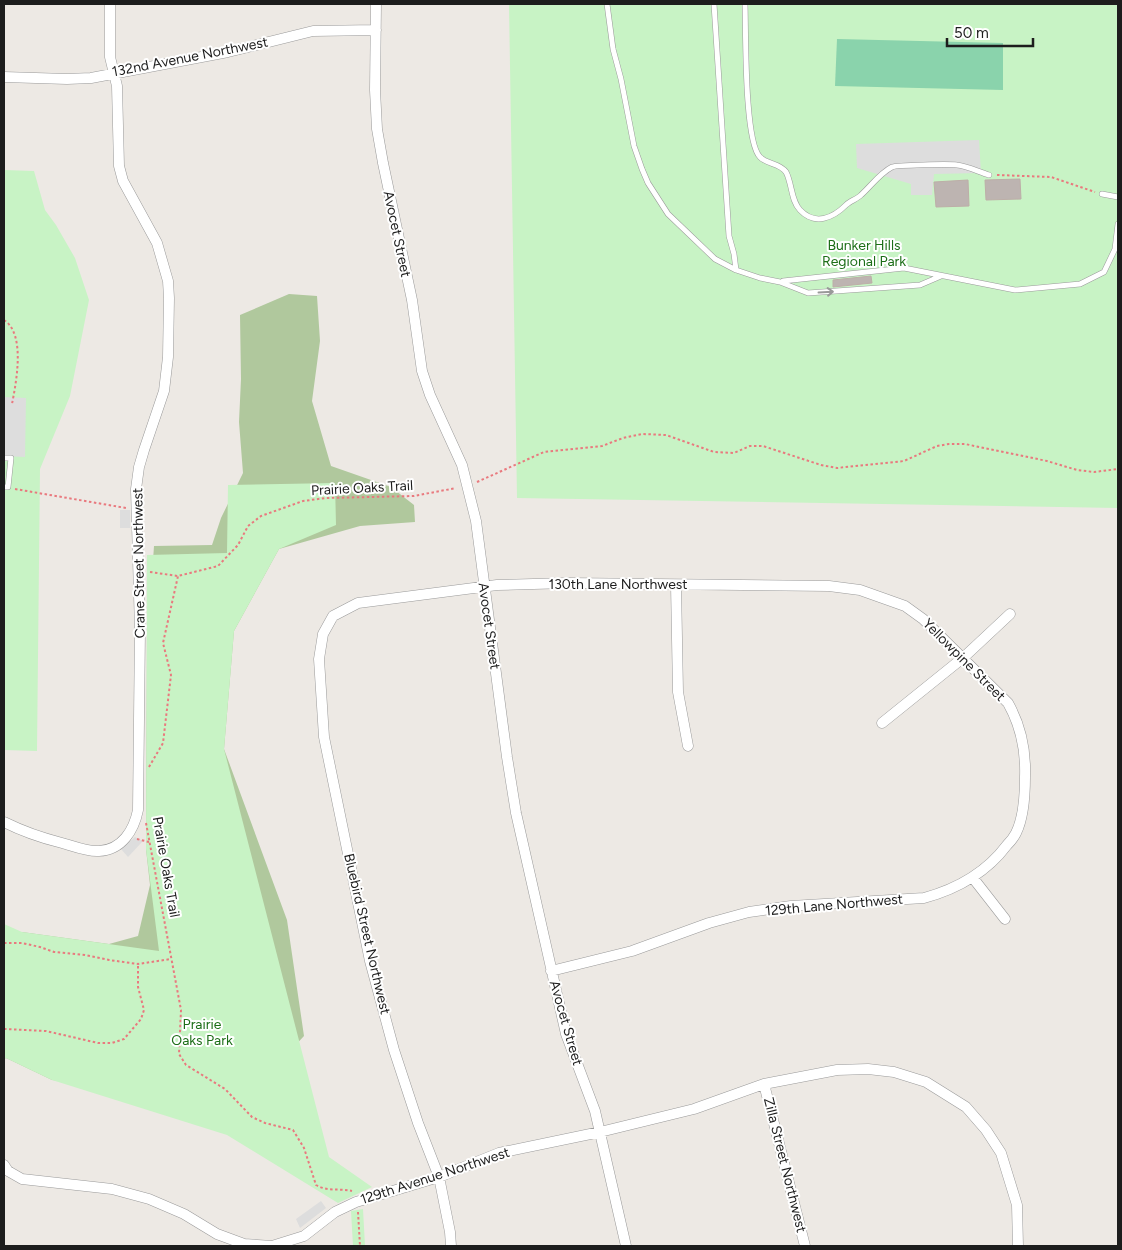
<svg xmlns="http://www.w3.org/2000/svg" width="1122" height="1250" font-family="Figtree,sans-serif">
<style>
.forest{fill:#b0c89d}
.park{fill:#c8f3c5}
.pitch{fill:#8ad3ac}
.parking{fill:#ddd}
.building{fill:#bdb4b1;stroke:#bdaea8}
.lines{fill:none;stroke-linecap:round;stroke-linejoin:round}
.service-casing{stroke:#9a9a9a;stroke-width:6}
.minor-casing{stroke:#9a9a9a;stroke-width:11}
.path{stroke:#e9797e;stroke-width:2;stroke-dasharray:2.5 2.5;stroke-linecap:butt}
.service{stroke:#fff;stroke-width:5}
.minor{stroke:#fff;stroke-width:10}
.oneway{stroke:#999}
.labels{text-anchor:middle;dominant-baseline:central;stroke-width:4;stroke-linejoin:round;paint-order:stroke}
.street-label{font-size:14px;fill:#1d1d1d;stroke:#fff}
.park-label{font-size:14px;fill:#1d6e18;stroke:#fff}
</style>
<rect width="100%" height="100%" fill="#ede9e4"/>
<path class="forest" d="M289,294L317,296L320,341L312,401L331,466L391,487L414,505L415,522L360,526L279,549L234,631L224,749L287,920L304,1036L245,1099L52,1080L6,1058L4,1059V951L22,932L109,944L138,936L150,885L146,849L147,647L154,546L212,545L221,518L243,473L239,422L241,379L240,315Z"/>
<path class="park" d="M509,4H1118V508L517,498Z
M4,170L34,171L45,210L56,225L75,258L89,300L70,396L40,469L37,751L4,750Z
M335,483L336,525L279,549L234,631L224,749L329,1157L372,1187L338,1203L227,1135L52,1080L6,1058L4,1059V924L22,932L159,951L146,849L147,555L227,553L228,485Z
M363,1209L365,1246H353L351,1211Z"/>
<path class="pitch" d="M837,39L1003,43V90L835,86Z"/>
<path class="parking" d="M979,140L981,173L934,174L932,195H911V184L857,168L856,144Z
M4,397L26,398L25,457L4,456Z
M120,510H130V528H120Z
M135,837L143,841L128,857L121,849Z
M321,1201L326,1208L300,1228L296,1219Z"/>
<path class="building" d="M1020,179L1021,199L986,200L985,180Z
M968,180L969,206L936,207L934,182Z
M871,276L872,283L833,287V280Z"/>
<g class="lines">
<g class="service-casing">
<path id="service" d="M607,4L613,49L621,79L634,146L642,169L648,183L668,214L715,259L736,270L760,278L780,282L808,293L920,285L941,276
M714,4L729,236L734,254L736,270
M745,4C746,30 744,141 760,157C766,164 780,163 786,172C792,183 791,201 800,210C815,226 833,218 846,205C850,201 857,199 861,195C871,186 880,173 892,167C897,165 949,164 957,165C967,166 979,172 989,175
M1102,194L1118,197
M783,281L904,268L1015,290L1080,284L1104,272L1115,249L1118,224
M4,458H11L8,487H4"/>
</g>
<g class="minor-casing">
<path id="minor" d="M376,4L375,90L377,129L383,163L412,300L422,371L430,395L462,465L476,521L507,757L516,813L566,1034L595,1111L626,1246
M4,77L67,79L91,78L228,52L313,31L376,30
M676,585L678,692L688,746
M882,723L964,657L1010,614
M4,822C22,831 42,838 62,843C73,846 87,852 99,851C122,850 134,830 138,810L140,629L136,489L139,467L144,450L164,391L168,357L169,298L168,281L157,243L123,181L119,166L117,86L110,57V4
M973,878L1005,919
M764,1084L805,1246
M4,1165L8,1171L22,1179L112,1189L149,1199L184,1214L217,1234L244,1244L272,1246L304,1236L335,1212L356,1202L439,1177L499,1153L600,1132L694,1109L764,1084L837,1070L868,1069L894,1072L926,1082L966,1107L986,1130L1001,1153L1017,1205L1018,1246
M451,1246L450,1232L439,1177L418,1123L394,1050L370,961L324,737L319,659L323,634L333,616L358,603L497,585L567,583L829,586L860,590L905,606L923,619L1008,703C1021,726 1026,750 1025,777C1025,794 1024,817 1016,833C1014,837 1010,842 1007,845C986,873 957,889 924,898L791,906L749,912L709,923L632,951L551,971"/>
</g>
<path class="path" d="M997,175L1051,177L1095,192
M4,320C26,334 16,383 12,404
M477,482L544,452L602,446L623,438L642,434L666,435L714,452L734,453L750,446H763L821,465L837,468L904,461L937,446L949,444H965L1047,461L1077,470L1094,472L1118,469
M15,489L126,508
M150,572L178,576L218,566L238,545L248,526L261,516L303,501L326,498L414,496L456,488
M149,767L163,743L171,675L163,643L178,576
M146,823L181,1010L179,1054L186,1065L225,1089L252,1117L265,1123L293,1130L304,1148L316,1185C328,1192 340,1188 352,1191
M137,839L149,842
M4,943H22L40,947L54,952L85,955L109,960L138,964L171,959
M4,1029L46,1031L98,1043H112L124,1039L141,1019L144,1010L138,987V964
M358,1212L360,1246"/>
<use href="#service" class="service"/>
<use href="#minor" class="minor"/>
</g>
<defs><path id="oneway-shaft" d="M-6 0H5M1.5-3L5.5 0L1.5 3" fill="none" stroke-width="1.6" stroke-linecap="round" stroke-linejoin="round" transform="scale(1.25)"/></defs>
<use class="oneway" href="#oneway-shaft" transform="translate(826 292) rotate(-3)"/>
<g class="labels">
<g class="street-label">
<text transform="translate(190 57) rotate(-11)">132nd Avenue Northwest</text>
<text transform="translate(397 234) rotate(78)">Avocet Street</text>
<text transform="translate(362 488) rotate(-3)">Prairie Oaks Trail</text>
<text transform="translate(139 563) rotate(-91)">Crane Street Northwest</text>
<text x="618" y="584">130th Lane Northwest</text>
<text transform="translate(489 626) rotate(82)">Avocet Street</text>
<text transform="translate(964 660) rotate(45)">Yellowpine Street</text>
<text transform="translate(166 867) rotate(80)">Prairie Oaks Trail</text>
<text transform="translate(834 905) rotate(-5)">129th Lane Northwest</text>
<text transform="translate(367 934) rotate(77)">Bluebird Street Northwest</text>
<text transform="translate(566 1023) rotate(74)">Avocet Street</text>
<text transform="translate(785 1165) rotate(76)">Zilla Street Northwest</text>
<text transform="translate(435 1176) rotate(-18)">129th Avenue Northwest</text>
</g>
<g class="park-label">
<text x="864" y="245">Bunker Hills<tspan x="864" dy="16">Regional Park</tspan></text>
<text x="202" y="1024">Prairie<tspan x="202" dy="16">Oaks Park</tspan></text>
</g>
</g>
<rect width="1122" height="1250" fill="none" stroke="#1d1d1d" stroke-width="10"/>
<path d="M947 38v8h86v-8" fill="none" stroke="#1d1d1d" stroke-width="2.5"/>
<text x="954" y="38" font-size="15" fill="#1d1d1d" stroke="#ffffff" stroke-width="4" paint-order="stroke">50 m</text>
</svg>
